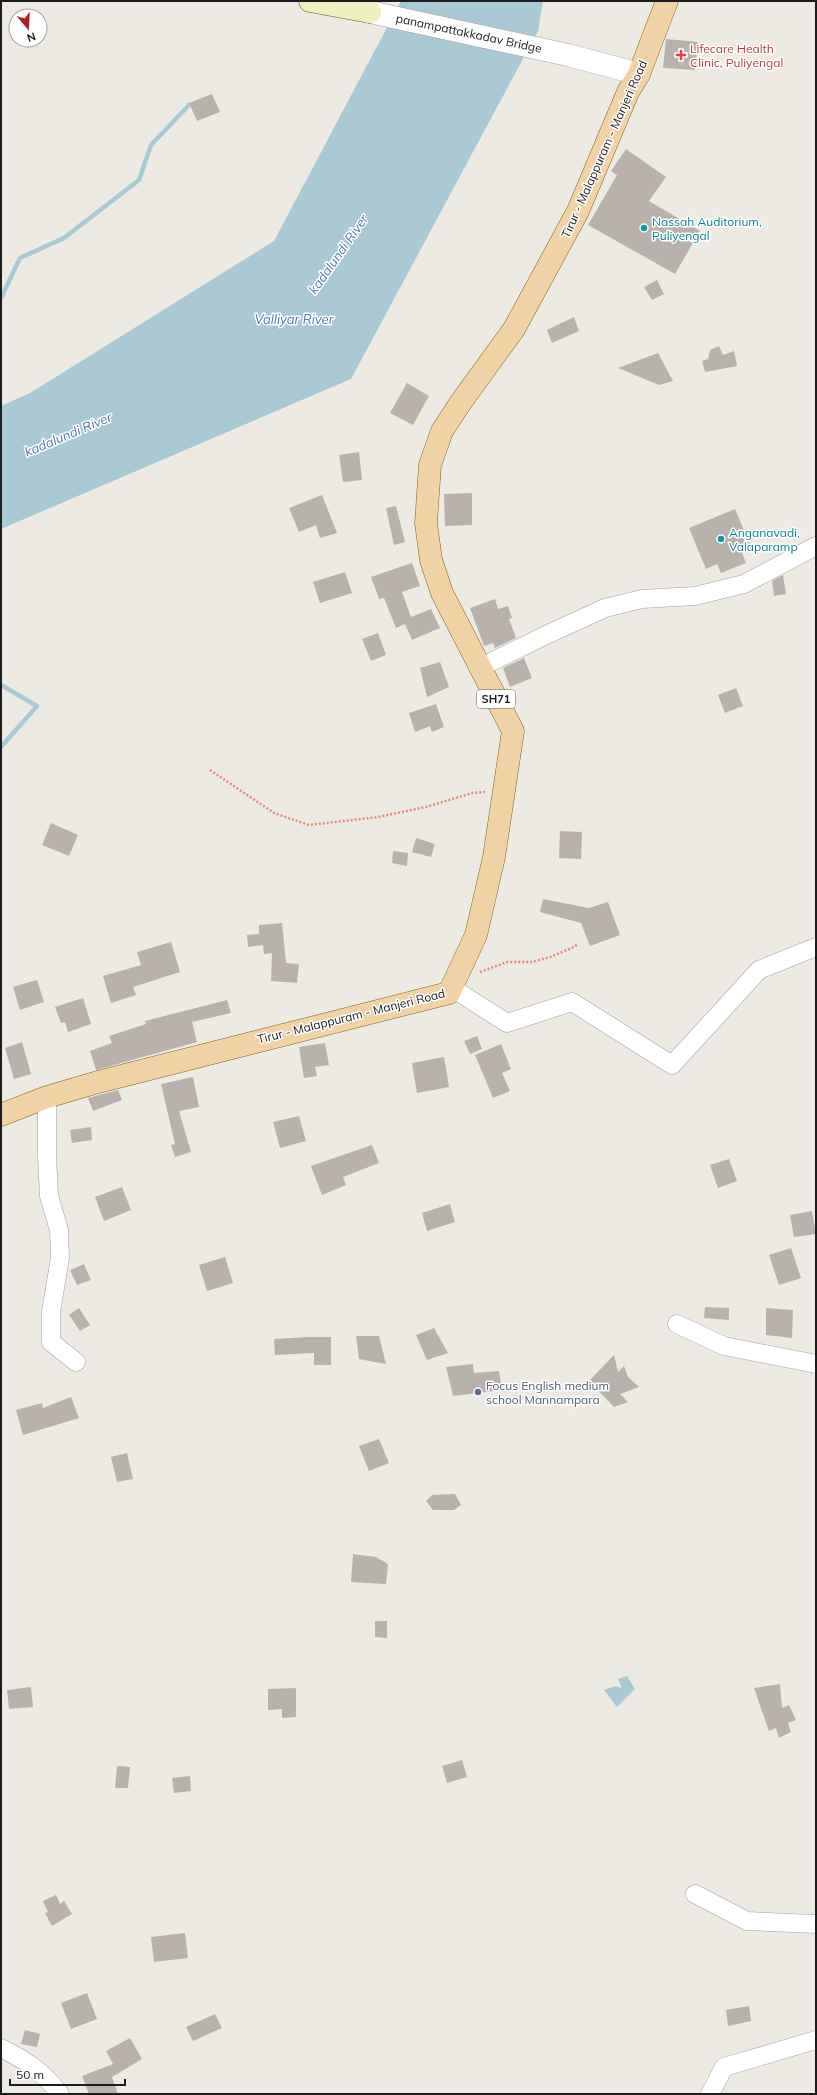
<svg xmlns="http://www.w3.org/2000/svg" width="817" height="2095" font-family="Mulish,sans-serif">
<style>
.water{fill:#a9c9d5}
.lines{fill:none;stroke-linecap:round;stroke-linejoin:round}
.stream{stroke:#a9c9d5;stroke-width:4.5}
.building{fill:#b9b2ac}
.minor-casing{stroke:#a0a0a0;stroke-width:19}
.tertiary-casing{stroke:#a0a0a0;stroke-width:23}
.secondary-casing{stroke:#596511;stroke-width:23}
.primary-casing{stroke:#836211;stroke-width:23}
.path{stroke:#e88878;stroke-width:2.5;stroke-dasharray:2 2;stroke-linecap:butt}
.minor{stroke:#fff;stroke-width:18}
.tertiary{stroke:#fff;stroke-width:22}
.secondary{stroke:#edf1bd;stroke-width:22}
.primary{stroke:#f0d2a5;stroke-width:22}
.health-dot{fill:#e0444e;stroke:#fff;stroke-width:1.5}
.culture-dot{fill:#0f9aa8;stroke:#fff;stroke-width:1.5}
.service-dot{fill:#5c6f8a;stroke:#fff;stroke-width:1.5}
.labels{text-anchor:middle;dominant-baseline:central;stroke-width:3;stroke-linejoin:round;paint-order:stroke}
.shield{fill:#fff;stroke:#606060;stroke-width:1}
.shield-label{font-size:11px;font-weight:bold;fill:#1c1c1c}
.street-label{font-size:12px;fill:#1c1c1c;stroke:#fff}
.health-label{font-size:12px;fill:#be3a42;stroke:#fff;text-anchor:start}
.culture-label{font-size:12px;fill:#0d838f;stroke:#fff;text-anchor:start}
.service-label{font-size:12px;fill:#4e5e75;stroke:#fff;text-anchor:start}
.water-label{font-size:13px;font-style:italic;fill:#5578a0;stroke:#fff}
</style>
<rect width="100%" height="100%" fill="#eceae3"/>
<path class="water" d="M401,1H543L538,31L351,379L1,529V406L30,393L274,241Z
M627,1676L635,1689L617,1707L604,1690L615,1686L622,1688L618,1679Z"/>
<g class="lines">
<path class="stream" d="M1,298L20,258L64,238L139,180L151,145L189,105
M1,685L37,706L1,747"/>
</g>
<path class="building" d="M666,39L698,42L695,70L663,68Z
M212,94L220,112L197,121L189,103Z
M626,149L666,177L649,201L700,231L675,274L588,225L617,175L611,171Z
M657,280L664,294L652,300L644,287Z
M574,317L579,331L552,343L547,330Z
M719,346L723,355L734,351L737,366L705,372L702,361L708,359L710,350Z
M658,353L673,381L659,385L618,368Z
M407,383L429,396L413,425L390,413Z
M359,452L362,480L343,482L339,455Z
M472,493V525L445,526L444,494Z
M322,495L337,533L320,538L316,525L299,532L289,508Z
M396,506L405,542L394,545L386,508Z
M735,509L752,549L742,553L746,563L721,573L717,564L706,569L689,528Z
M412,563L420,586L402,592L411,617L431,609L440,628L412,640L405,624L396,628L384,598L379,599L371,577Z
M345,572L352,593L320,603L313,582Z
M783,575L786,594L774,596L772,581Z
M495,599L498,609L508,606L512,618L509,619L516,638L495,648L493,643L484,646L470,608Z
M378,633L386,655L371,661L362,639Z
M524,658L532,678L510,687L503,668Z
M440,662L449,687L427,697L420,668Z
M736,688L743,706L725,713L718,695Z
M436,704L444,727L432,732L430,726L415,732L409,713Z
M51,823L78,835L69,856L42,845Z
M560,831L582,832L581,859L559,858Z
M416,838L435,844L431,857L412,852Z
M393,851L408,853L407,866L392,863Z
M543,899L589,908L608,902L620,935L590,946L581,923L540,912Z
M282,923L286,963L299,964L297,983L271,981L272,953L264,954L263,945L248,947L247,935L259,934V925Z
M171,942L180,972L133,987L136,995L111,1003L103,976L141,965L137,952Z
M37,980L44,1002L20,1010L13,987Z
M83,998L91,1024L68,1032L65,1022L61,1023L55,1007Z
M227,1000L231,1013L192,1022L197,1042L96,1070L90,1051L112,1043L109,1036L146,1024L145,1021Z
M477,1036L482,1049L470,1054L464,1041Z
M22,1042L31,1074L14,1079L5,1048Z
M325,1043L329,1065L315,1067L317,1076L304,1078L299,1047Z
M501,1044L511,1069L502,1073L510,1091L493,1098L475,1055Z
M444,1057L449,1087L417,1093L412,1063Z
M193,1077L199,1107L179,1111L191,1152L175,1157L171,1145L175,1144L161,1084Z
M118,1090L122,1100L93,1111L88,1098Z
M299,1116L306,1141L280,1148L273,1122Z
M91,1127L92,1140L72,1143L70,1130Z
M372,1145L379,1163L343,1177L346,1185L322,1195L311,1166Z
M729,1159L737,1181L718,1188L710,1165Z
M122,1187L131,1210L104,1221L95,1197Z
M450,1204L455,1222L427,1231L422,1213Z
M812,1211L816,1234L794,1237L790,1215Z
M791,1248L801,1278L779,1285L769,1255Z
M225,1257L233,1283L207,1291L199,1265Z
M84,1264L91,1280L77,1285L70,1270Z
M705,1307L729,1308V1320L704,1318Z
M79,1308L90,1325L80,1331L69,1315Z
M766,1308L793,1310L792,1338L766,1335Z
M434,1328L448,1353L427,1360L416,1335Z
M356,1336H379L386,1364L359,1359Z
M307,1337H331V1365H314V1353L275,1355L274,1339Z
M614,1355L618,1372L624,1366L628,1377L639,1387L620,1394L628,1402L614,1407L589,1381Z
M473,1364L474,1373L499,1371L502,1390L453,1396L446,1367Z
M71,1397L79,1418L23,1435L16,1410L42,1403L43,1408Z
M379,1439L389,1463L369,1471L359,1446Z
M127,1453L133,1479L117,1482L111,1457Z
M455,1494L461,1505L454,1510H433L426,1501L432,1495Z
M353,1554L376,1557L388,1564L386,1584L351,1582Z
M375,1621H387V1638L375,1637Z
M780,1684L782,1708L789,1705L796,1720L788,1723L791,1732L779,1738L776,1728L769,1731L754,1688Z
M31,1687L33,1707L9,1709L7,1690Z
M296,1688V1717L282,1718V1709L268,1710V1689Z
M462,1760L467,1777L447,1783L442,1766Z
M117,1766L130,1767L128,1788H115Z
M190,1776L191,1791L174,1793L172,1778Z
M56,1895L60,1904L64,1901L72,1914L52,1926L45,1913L48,1912L43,1901Z
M185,1933L188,1958L154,1962L151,1937Z
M87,1993L97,2019L71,2029L61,2003Z
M749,2006L751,2021L728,2026L726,2010Z
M215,2014L222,2028L193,2041L186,2027Z
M25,2030L40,2034L37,2047L21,2044Z
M130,2038L142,2059L112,2077L118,2094H89L82,2076L113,2064L106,2051Z"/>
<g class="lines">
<g class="minor-casing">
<path id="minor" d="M481,667L544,636L605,608L642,599L695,596L744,584L816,546
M452,988L507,1023L572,1002L672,1065L759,970L816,947
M47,1097V1156L49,1196L59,1230L60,1258L51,1312V1342L76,1362
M677,1324L724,1346L816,1364
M695,1894L747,1921L816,1924
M1,2048C27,2061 42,2071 60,2094
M710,2094L724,2067L816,2040"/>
</g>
<g class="tertiary-casing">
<path id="tertiary" d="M370,12L568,55L639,74"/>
</g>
<g class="secondary-casing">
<path id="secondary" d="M310,1L370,12"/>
</g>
<g class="primary-casing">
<path id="primary" d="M1,1115L47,1097L98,1082L449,993L476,935L494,857L513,731L442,593L431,560L426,523L430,465L442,431L461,402L514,329L578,211L628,92L639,74L667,1"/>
</g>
<path class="path" d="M210,770L274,813L309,825L378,817L426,807L472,793L485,792
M480,972L507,962H532L550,957L574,947L578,944"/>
<use href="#minor" class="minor"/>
<use href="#tertiary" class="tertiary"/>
<use href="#secondary" class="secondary"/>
<use href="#primary" class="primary"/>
</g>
<path class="health-dot" d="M679 49h4v4h4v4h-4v4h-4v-4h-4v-4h4z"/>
<g class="culture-dot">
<circle cx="644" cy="228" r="4"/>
<circle cx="721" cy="539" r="4"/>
</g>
<circle class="service-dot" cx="478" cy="1392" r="4"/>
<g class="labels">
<rect class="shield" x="477" y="690" width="38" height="18" rx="3"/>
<g class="shield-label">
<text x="496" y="699">SH71</text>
</g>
<g class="street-label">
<text transform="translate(469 33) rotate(12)">panampattakkadav Bridge</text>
<text transform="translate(604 149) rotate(-66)">Tirur - Malappuram - Manjeri Road</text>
<text transform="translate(351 1016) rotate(-14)">Tirur - Malappuram - Manjeri Road</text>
</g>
<g class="health-label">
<text x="690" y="48">Lifecare Health<tspan x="690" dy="14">Clinic, Puliyengal</tspan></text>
</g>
<g class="culture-label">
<text x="652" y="221">Nassah Auditorium,<tspan x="652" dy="14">Puliyengal</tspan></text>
<text x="729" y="532">Anganavadi,<tspan x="729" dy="14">Valaparamp</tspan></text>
</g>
<g class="service-label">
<text x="486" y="1385">Focus English medium<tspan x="486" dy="14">school Mannampara</tspan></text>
</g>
<g class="water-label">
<text transform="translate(338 254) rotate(-55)">kadalundi River</text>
<text x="294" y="319">Valliyar River</text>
<text transform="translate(68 434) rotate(-23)">kadalundi River</text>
</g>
</g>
<rect width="817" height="2095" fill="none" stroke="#1c1c1c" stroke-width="4"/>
<g transform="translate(28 28) rotate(161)"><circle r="19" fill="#ffffff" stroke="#a4a4a4"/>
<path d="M0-3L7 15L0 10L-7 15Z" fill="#b11d18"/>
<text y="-6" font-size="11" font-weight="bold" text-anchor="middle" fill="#1c1c1c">N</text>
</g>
<path d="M10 2079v6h115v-6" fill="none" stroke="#1c1c1c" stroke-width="2"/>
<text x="16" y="2079" font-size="12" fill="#1c1c1c" stroke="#ffffff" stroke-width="3" paint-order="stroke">50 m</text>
</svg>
